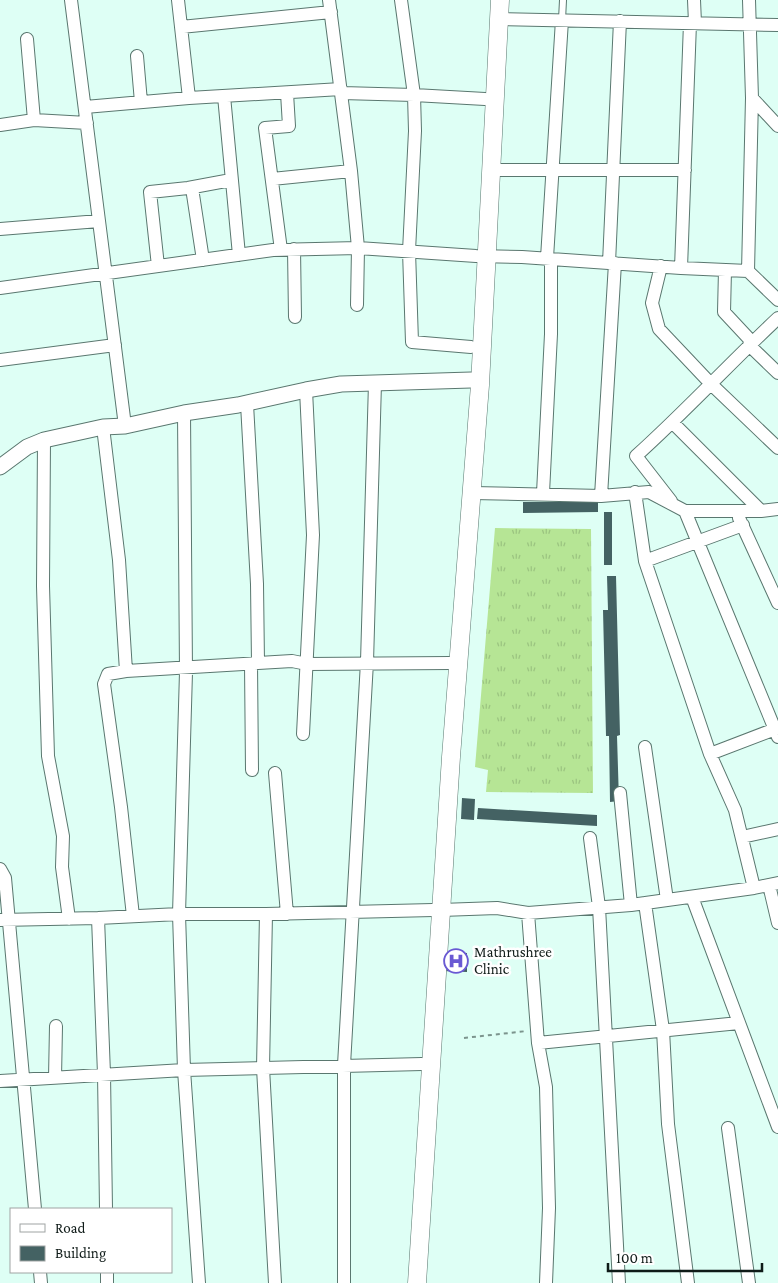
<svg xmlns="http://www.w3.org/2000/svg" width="778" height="1283" font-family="'Crimson Pro',serif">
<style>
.grass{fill:url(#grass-tufts)}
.building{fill:#446263}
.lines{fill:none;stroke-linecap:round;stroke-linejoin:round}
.service-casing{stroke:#5a776f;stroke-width:8}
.minor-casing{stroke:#5a776f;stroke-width:14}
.tertiary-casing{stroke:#5a776f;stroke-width:17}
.secondary-casing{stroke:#5a776f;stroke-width:19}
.path{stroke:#7c948d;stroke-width:2;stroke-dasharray:4 4;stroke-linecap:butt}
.service{stroke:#fff;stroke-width:6}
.minor{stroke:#fff;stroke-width:12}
.tertiary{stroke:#fff;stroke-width:15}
.secondary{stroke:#fff;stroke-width:18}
.labels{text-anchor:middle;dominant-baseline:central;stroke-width:5;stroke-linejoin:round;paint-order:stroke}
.poi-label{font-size:15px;fill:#0f1b18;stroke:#fff;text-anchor:start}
</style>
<defs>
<pattern id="grass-tufts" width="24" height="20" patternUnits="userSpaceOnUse" patternTransform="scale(1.25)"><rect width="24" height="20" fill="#b6e595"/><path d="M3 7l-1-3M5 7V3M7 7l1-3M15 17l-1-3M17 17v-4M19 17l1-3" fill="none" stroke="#9bc480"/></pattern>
</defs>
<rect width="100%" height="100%" fill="#defff5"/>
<path class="grass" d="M495,528L591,529L593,793L486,792L488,770L475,767Z"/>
<path class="building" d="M523,502H598V512L523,513Z
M604,512H612V565H604Z
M607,576H616L620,735L617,736L619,801L610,802L609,736H606L603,610H608Z
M462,798L475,799L474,820L461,819Z
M478,808L597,815V826L477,819Z
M443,952L467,953V972L442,971Z"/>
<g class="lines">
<g class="service-casing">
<path id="service" d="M562,20L563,0"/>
</g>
<g class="minor-casing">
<path id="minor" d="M71,0L125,426
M178,0L189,98
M329,0L351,171L358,248L357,305
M401,0L414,95L415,131L409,251L412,342L471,347
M694,0L695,23
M499,19L778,25
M181,27L331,12
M27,39L34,120
M137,56L141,102
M342,93L414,95L485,99
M224,96L239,255
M752,98L778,126
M85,107L189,98L341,89
M0,125L34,120L87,123
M490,170H685
M272,179L351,171
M192,188L203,260
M0,229L99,221
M294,249L295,317
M281,250L265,128L289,126L287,93
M547,258L562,20
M609,263L620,21
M158,266L150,192L188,188L231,180
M661,266L652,303L659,329L711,384L778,448
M681,268L690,23
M725,270L724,312L752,342
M748,271L752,98L749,0
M0,288L273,250L358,248L476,256L522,257L681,268L748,271L778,300
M749,345L778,373
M0,360L115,345
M247,404L257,584L258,663
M184,413L186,672L179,914L184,1070L199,1283
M673,423L761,511
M103,427L119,560L126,671
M44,440L43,586L48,756L63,836L62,867L69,919
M635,492L645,561L710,754L735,810L754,888
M473,493L601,496L649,492L685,511H761L778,509
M543,493L551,334V259
M601,496L615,263
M671,501L636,456C685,412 730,363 778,318
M685,511L778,737
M739,518L778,603
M645,561L743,525
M251,664L252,770
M303,734L313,535L306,390
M645,747L667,900
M710,754L778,728
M275,773L287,914
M620,793L631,905
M742,837L778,829
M590,838L599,907L619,1283
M0,869L5,878L35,1209
M769,885L778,923
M692,897L778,1127
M645,903L663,1030L668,1124L688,1283
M441,910L497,908L528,913L631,905L754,888L778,883
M528,913L538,1043L546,1087L549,1208L546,1283
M266,914L263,1068L275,1283
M133,916L121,807L104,684L108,674L126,671L292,661L307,664L451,663
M98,918L104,1074L106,1209
M0,920L98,918L179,914H266L433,910
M538,1043L739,1023
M55,1078L56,1026
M0,1081L184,1070L422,1064
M728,1128L749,1283
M40,1272L41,1283
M107,1272V1283
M344,1283V1065L367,662L375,383"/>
</g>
<g class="tertiary-casing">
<path id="tertiary" d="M0,467L27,447L44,440L103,427L125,426L184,413L238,405L306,390L341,384L471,380"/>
</g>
<g class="secondary-casing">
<path id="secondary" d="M417,1283L451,757L480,385L500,0"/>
</g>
<path class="path" d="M464,1038L527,1031"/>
<use href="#service" class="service"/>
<use href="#minor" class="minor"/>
<use href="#tertiary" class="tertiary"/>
<use href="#secondary" class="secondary"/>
</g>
<defs>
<g id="hospital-ring" transform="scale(1.25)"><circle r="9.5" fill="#fff" stroke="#6959d3" stroke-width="1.5"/><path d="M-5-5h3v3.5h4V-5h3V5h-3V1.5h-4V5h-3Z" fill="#6959d3"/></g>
</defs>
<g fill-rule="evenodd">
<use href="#hospital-ring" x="456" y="961"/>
</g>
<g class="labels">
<g class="poi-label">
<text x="474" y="952">Mathrushree<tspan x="474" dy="17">Clinic</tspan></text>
</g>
</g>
<rect x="10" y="1208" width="162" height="65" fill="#ffffff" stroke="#9fa4a3"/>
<rect x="20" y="1224" width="25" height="8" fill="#ffffff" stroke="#9fa4a3"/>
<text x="55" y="1233" font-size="15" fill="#0f1b18">Road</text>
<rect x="20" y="1246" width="25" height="15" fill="#446263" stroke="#9fa4a3"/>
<text x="55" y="1258" font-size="15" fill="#0f1b18">Building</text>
<path d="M608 1263v8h154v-8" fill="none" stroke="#0f1b18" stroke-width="2.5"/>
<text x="616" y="1263" font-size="15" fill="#0f1b18" stroke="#ffffff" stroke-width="4" paint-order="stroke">100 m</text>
</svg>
